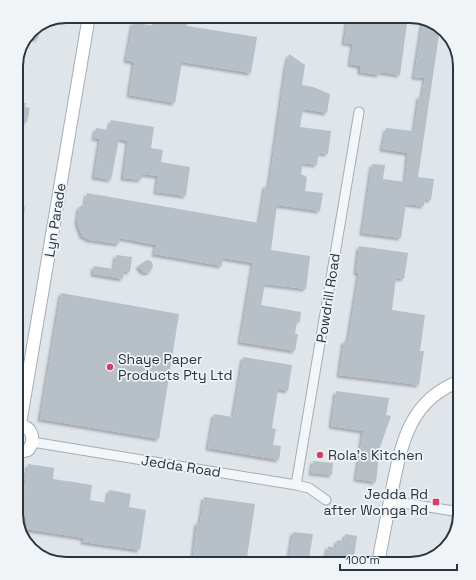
<svg xmlns="http://www.w3.org/2000/svg" width="476" height="580" font-family="'Space Grotesk',sans-serif">
<style>
.building{fill:#b7bfc7;filter:url(#shadow)}
.lines{fill:none;stroke-linecap:round;stroke-linejoin:round}
.street-casing{stroke:#a5adb4;stroke-width:11}
.secondary-casing{stroke:#a5adb4;stroke-width:14}
.street{stroke:#f3f6f8;stroke-width:9}
.secondary{stroke:#fff;stroke-width:12}
.poi-dot{fill:#d34169;stroke:#f0f4f7;stroke-width:1.5}
.labels{text-anchor:middle;dominant-baseline:central;stroke-width:3.5;stroke-linejoin:round;paint-order:stroke}
.street-label{font-size:14px;fill:#283542;stroke:#f0f4f7}
.poi-label{font-size:14px;fill:#283542;stroke:#f0f4f7;text-anchor:start}
.rim{fill:none;stroke:#283542;stroke-width:2}
</style>
<defs>
<filter id="shadow"><feDropShadow dx="-2.5" dy="2.5" stdDeviation="1" flood-color="#0004"/></filter>
</defs>
<rect width="100%" height="100%" fill="#e0e5ea"/>
<path class="building" d="M156,16H189L187,26L257,37L251,73L182,62L175,103L129,95L134,62L126,60L133,22L154,26Z
M348,16H408L400,75L380,72L379,75L360,72V66L350,64L353,44L344,43Z
M423,19L435,23L440,28L418,177L434,179L431,200L425,199L424,206L406,204L401,238L362,233L372,164L385,165L383,179L405,182L408,153L382,149L386,128L414,131L419,96H422L425,78L414,77Z
M40,26L38,39L28,37L33,29Z
M23,48L25,49L19,79H16V62Z
M289,54L305,65L302,85L313,87L330,94L327,113L303,109L300,127L331,131L328,154L319,153L317,165L303,163L301,174L307,177L305,191L323,193L320,211L277,205L271,250L310,256L306,289L265,284L261,305L301,312L300,322L297,321L295,334H298L295,351L240,342L253,263L223,258L222,266L154,254L156,245L120,238L119,244L90,240L82,236L77,222L79,207L85,204L87,193L259,223L265,186L269,185L286,66Z
M16,102L26,103L25,107L30,108L27,122L16,121Z
M111,120L154,127L151,148L163,150L161,162L190,167L186,196L156,192L158,176L142,174L141,180L123,178L128,141L119,139L111,180L94,177L100,139L94,138L96,128L109,130Z
M16,205L25,207L20,242H16Z
M359,246L408,253L404,279L396,278L392,310L425,315L420,351H424L419,385L339,375L344,341H348L359,273H356Z
M116,255L132,257L130,272L124,271L123,279L93,274L94,266L114,269Z
M147,260L151,261L153,265L151,271L147,273L143,272L138,266Z
M61,293L179,314L159,439L40,419Z
M243,357L292,365L288,391L278,389L272,428L276,429L273,445L281,446L279,460L208,448L214,414L233,417Z
M336,391L389,398L386,415L391,416L380,447L376,482L356,479L363,431L331,426Z
M313,461L333,463L332,475L311,473Z
M28,464L54,468L53,479L92,485L90,500L107,503L109,490L131,494L129,507L146,510L140,550L83,542L84,538L25,529L27,519L20,518Z
M204,497L255,504L246,564H192L197,522H200Z
M293,532L313,534L308,564H284L285,556L289,557Z
M345,534L357,536L353,564H325L328,546L336,548L337,540L344,541Z"/>
<g class="lines">
<g class="street-casing">
<path id="street" d="M32,442L296,485L309,488L326,500
M296,485L359,112
M390,501L460,512"/>
</g>
<g class="secondary-casing">
<path id="secondary" d="M20,424L89,16
M16,453L28,450C37,439 31,424 16,425
M378,564C382,541 387,518 391,495C401,447 407,401 460,381"/>
</g>
<use href="#street" class="street"/>
<use href="#secondary" class="secondary"/>
</g>
<g class="poi-dot">
<circle cx="110" cy="367" r="4"/>
<circle cx="320" cy="455" r="4"/>
<rect x="432" y="498" width="8" height="8" rx="2"/>
</g>
<g class="labels">
<g class="street-label">
<text transform="translate(55 220) rotate(-81)">Lyn Parade</text>
<text transform="translate(328 298) rotate(-81)">Powdrill Road</text>
<text transform="translate(181 466) rotate(9)">Jedda Road</text>
</g>
<g class="poi-label">
<text x="118" y="359">Shaye Paper<tspan x="118" dy="16">Products Pty Ltd</tspan></text>
<text x="328" y="455">Rola's Kitchen</text>
<text x="428" y="494" text-anchor="end">Jedda Rd<tspan x="428" dy="16">after Wonga Rd</tspan></text>
</g>
</g>
<path d="M0 0H476V580H0ZM66 23H410A43 43 0 0 1 453 66V514A43 43 0 0 1 410 557H66A43 43 0 0 1 23 514V66A43 43 0 0 1 66 23Z" fill="#f0f4f7" fill-rule="evenodd"/>
<path class="rim" d="M66 23H410A43 43 0 0 1 453 66V514A43 43 0 0 1 410 557H66A43 43 0 0 1 23 514V66A43 43 0 0 1 66 23Z"/>
<path d="M340 564v6h117v-6" fill="none" stroke="#283542" stroke-width="2"/>
<text x="346" y="564" font-size="12" fill="#283542" stroke="#f0f4f7" stroke-width="3" paint-order="stroke">100 m</text>
</svg>
